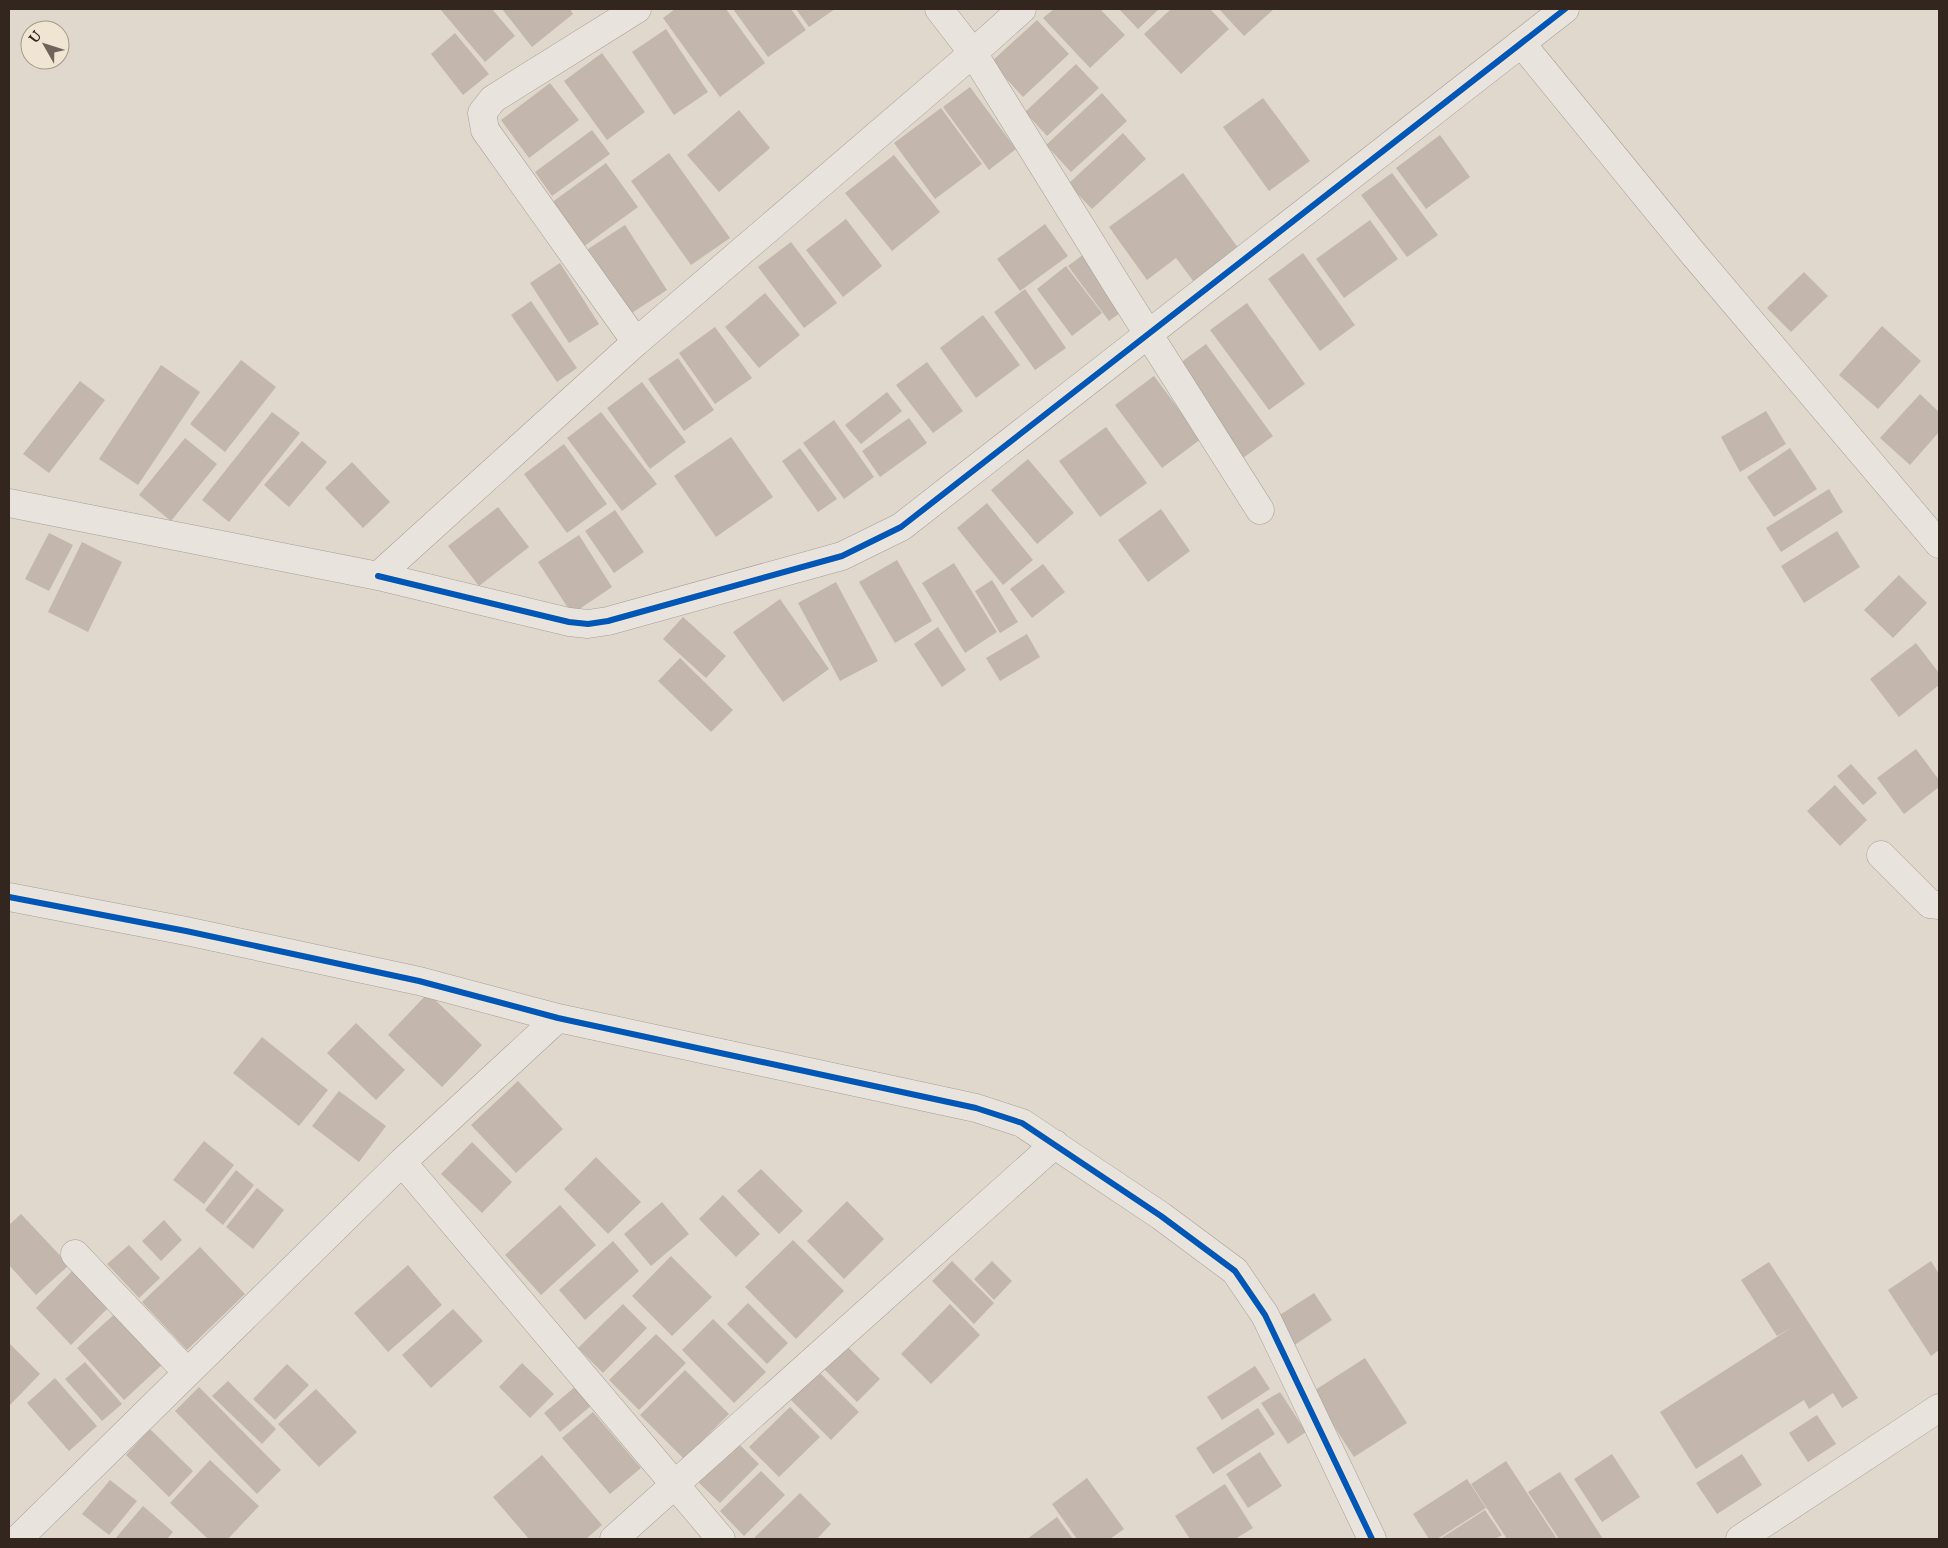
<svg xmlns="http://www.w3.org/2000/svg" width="1948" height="1548" font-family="Lora,serif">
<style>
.building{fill:#c3b6ad}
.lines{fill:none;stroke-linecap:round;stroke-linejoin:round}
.street-casing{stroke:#a59e95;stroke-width:29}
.street{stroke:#e8e4dd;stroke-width:28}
.cycleway-casing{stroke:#f0e5d3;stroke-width:9}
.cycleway{stroke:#0057b8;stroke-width:6}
</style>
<rect width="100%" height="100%" fill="#e0d8cc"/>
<path class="building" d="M440,9H492L515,36L485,62Z
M502,9H570L573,14L532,47Z
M675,9H726L765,63L720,97L663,18Z
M733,9H791L806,30L768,57Z
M796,9H835L809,27Z
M1054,9H1100L1125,35L1090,68L1043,18Z
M1119,9H1159L1138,29Z
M1171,9H1210L1229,29L1181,74L1144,34Z
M1219,9H1274L1244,36Z
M1037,20L1069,54L1023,97L991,62Z
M666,29L708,92L674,115L632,52Z
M455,33L489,74L463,95L431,54Z
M602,53L645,112L607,140L564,81Z
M1076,64L1099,88L1047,136L1025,112Z
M550,83L579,120L529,158L501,120Z
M970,87L1016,149L989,170L943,107Z
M1102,93L1127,121L1071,172L1046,145Z
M1263,98L1310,161L1269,191L1223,127Z
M941,108L982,164L935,199L894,143Z
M739,110L770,148L719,192L687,155Z
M592,130L610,154L552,196L535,172Z
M1123,133L1146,159L1092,209L1068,184Z
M1440,135L1470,177L1426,209L1396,168Z
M669,153L730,238L691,265L631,181Z
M894,155L940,212L892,251L845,193Z
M606,163L638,207L583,247L551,203Z
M1183,173L1239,249L1194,282L1176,258L1147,280L1109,227Z
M1392,173L1438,235L1407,257L1361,195Z
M846,219L882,266L843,297L806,250Z
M1370,220L1398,259L1344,298L1316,259Z
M1045,224L1068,256L1020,291L997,259Z
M625,225L667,290L627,316L585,251Z
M791,242L837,303L804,328L758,267Z
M1303,253L1355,325L1320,351L1268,279Z
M1084,254L1124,310L1109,321L1068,266Z
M560,263L599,324L569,343L530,283Z
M1066,266L1102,313L1072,336L1037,289Z
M1804,272L1828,296L1791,332L1767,308Z
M1025,289L1066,348L1035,370L994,312Z
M765,293L800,335L759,368L725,327Z
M531,301L577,368L557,382L511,315Z
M1247,303L1305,384L1269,410L1210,330Z
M983,315L1020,365L976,398L940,348Z
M1882,326L1921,361L1878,409L1839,375Z
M715,327L752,378L715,404L679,353Z
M1206,344L1273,436L1243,458L1176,366Z
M678,358L714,410L684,431L648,379Z
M241,360L276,387L225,452L190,424Z
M927,362L963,411L933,433L896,385Z
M161,365L200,392L138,485L99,459Z
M1154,376L1201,439L1162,468L1115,405Z
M80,381L105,400L49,473L23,454Z
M642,382L686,442L650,469L607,408Z
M887,392L902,411L861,444L845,425Z
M1920,394L1939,412V432L1910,465L1880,438Z
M1766,411L1786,444L1740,472L1721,437Z
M272,412L300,433L229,522L202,500Z
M601,412L657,484L622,511L567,438Z
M909,418L927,443L880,477L862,451Z
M834,420L874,477L844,499L803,443Z
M1106,427L1147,483L1100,517L1059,461Z
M731,437L773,497L716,537L674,476Z
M185,438L217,464L171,521L139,495Z
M302,441L327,462L289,507L264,485Z
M564,444L607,504L567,533L524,474Z
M800,448L837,499L818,512L782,461Z
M1790,448L1817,489L1774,517L1747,477Z
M1028,459L1074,513L1037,544L991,490Z
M352,462L390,502L363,528L325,488Z
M1829,489L1843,512L1781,552L1766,528Z
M987,503L1033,560L1003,585L957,528Z
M498,507L529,547L479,586L448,546Z
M1161,509L1190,551L1148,582L1118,540Z
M615,510L644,552L614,573L585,531Z
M1837,531L1860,567L1804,603L1781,566Z
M49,533L73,545L49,591L25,579Z
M579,535L612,587L572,614L538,562Z
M82,542L122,562L88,632L48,612Z
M897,560L932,621L895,643L859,582Z
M954,563L997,632L965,653L922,583Z
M1043,564L1065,592L1032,618L1010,589Z
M1899,575L1927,603L1893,638L1864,610Z
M992,580L1018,622L1000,633L975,591Z
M836,582L878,661L840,681L798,603Z
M780,599L829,669L783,702L733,632Z
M683,617L726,656L706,678L663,639Z
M938,627L966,670L942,687L914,644Z
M1027,634L1040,657L1000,681L986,658Z
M1916,643L1939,673V685L1899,717L1870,679Z
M680,658L733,710L711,732L658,681Z
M1916,749L1939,780V787L1904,814L1877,778Z
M1851,764L1877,793L1863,805L1837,776Z
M1835,785L1867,820L1840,846L1807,811Z
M428,993L482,1045L442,1087L388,1035Z
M356,1023L405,1070L376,1100L327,1053Z
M262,1037L328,1090L299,1126L233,1073Z
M518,1081L563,1129L516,1173L471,1125Z
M339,1091L386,1126L359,1162L312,1126Z
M204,1141L234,1165L204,1204L173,1180Z
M472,1142L512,1182L482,1213L441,1174Z
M596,1157L641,1202L608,1234L564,1189Z
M761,1169L803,1211L779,1234L737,1191Z
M236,1170L254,1185L223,1225L205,1210Z
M257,1188L284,1210L253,1249L226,1227Z
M723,1195L760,1234L736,1257L699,1219Z
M847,1201L884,1239L844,1279L807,1241Z
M662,1202L689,1234L651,1266L624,1234Z
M560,1205L596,1245L541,1295L505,1255Z
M21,1214L69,1265L36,1295L9,1265V1225Z
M164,1220L182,1240L161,1261L142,1241Z
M793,1240L844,1291L796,1339L745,1287Z
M613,1241L639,1271L585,1320L559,1290Z
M129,1245L160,1278L139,1298L107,1264Z
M200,1247L245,1294L187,1350L142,1302Z
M671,1256L712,1297L672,1336L632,1296Z
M952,1261L994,1303L974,1324L932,1281Z
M992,1261L1012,1281L994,1300L974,1279Z
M1931,1261L1939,1274V1350L1931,1356L1888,1290Z
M1769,1262L1858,1398L1842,1408L1833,1393L1809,1409L1804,1400L1696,1469L1660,1412L1794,1326L1777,1336L1741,1280Z
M408,1265L442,1305L388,1352L354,1313Z
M73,1270L109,1307L71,1345L36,1308Z
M1314,1293L1332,1320L1290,1348L1272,1320Z
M748,1303L788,1343L767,1364L727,1324Z
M623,1304L647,1328L603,1373L578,1348Z
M950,1304L980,1335L931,1384L901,1354Z
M453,1309L483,1341L431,1388L402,1355Z
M118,1311L165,1362L124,1400L77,1348Z
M713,1319L766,1372L734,1403L682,1350Z
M656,1334L686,1363L639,1410L609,1380Z
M9,1343L40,1374L9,1406Z
M845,1344L880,1379L857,1402L822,1367Z
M1365,1358L1407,1423L1354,1457L1312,1392Z
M85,1362L122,1404L102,1421L65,1379Z
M522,1363L554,1394L530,1418L499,1387Z
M287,1364L309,1385L275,1420L253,1399Z
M1255,1366L1270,1389L1222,1420L1207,1397Z
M685,1370L729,1414L684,1459L640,1415Z
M817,1370L859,1412L831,1440L789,1398Z
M55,1378L97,1426L69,1451L27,1403Z
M228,1381L276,1429L262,1444L212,1396Z
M576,1386L592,1405L560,1432L544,1413Z
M199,1387L281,1470L257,1494L175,1411Z
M316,1389L357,1432L319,1467L278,1424Z
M1280,1392L1306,1432L1288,1444L1261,1403Z
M790,1407L820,1437L779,1477L749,1447Z
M1258,1408L1275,1434L1213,1474L1196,1448Z
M593,1412L641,1468L610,1494L562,1438Z
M1817,1415L1836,1444L1808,1462L1789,1433Z
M150,1429L193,1471L169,1497L126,1455Z
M735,1440L759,1464L720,1503L696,1480Z
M1260,1452L1282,1486L1248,1508L1226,1474Z
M1612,1454L1640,1497L1602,1522L1574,1479Z
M1742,1454L1762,1485L1717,1514L1696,1483Z
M542,1455L602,1525L586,1539H529L493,1497Z
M210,1460L259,1506L228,1539H208L170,1503Z
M1506,1461L1557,1539H1507L1471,1484Z
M761,1471L785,1495L744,1536L720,1511Z
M1560,1472L1603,1539H1559L1528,1492Z
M1087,1478L1124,1529L1110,1539H1077L1052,1504Z
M1467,1479L1486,1508L1437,1539H1429L1413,1514Z
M110,1480L137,1501L109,1535L82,1514Z
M1225,1484L1253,1528L1235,1539H1190L1175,1516Z
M800,1493L831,1524L817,1539H753Z
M143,1506L173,1532L167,1539H115Z
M1485,1510L1502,1535L1495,1539H1440Z
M1057,1517L1073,1539H1027Z"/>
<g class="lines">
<g class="street-casing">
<path id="street" d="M939,9L973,53L1119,288L1260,510
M1521,43L1691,251L1939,544
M636,342L485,130L482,113L493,99L637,9
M9,503L378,576L636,342L973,53L1022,9
M378,576L569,622L588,624L608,621L842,556L901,527L1565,9
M1881,855L1930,904L1939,905
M9,897L186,931L419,981L558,1018L976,1108L1022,1123L1161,1216L1235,1271L1265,1315L1372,1539
M402,1162L721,1539
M75,1254L187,1372
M18,1539L402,1162L558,1018
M614,1539L1055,1144
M1740,1539L1939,1408"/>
</g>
<use href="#street" class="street"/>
<g class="cycleway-casing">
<path id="cycleway" d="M378,576L569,622L588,624L608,621L842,556L901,527L1565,9
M9,897L186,931L419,981L558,1018L976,1108L1022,1123L1161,1216L1235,1271L1265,1315L1372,1539"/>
</g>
<use href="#cycleway" class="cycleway"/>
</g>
<rect width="1948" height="1548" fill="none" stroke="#32261f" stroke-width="20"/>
<g transform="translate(45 45) rotate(309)"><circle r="24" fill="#f0e5d3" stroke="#a4998b"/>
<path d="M0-4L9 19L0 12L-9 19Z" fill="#6f645c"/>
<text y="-8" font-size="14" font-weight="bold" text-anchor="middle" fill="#32261f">U</text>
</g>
</svg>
